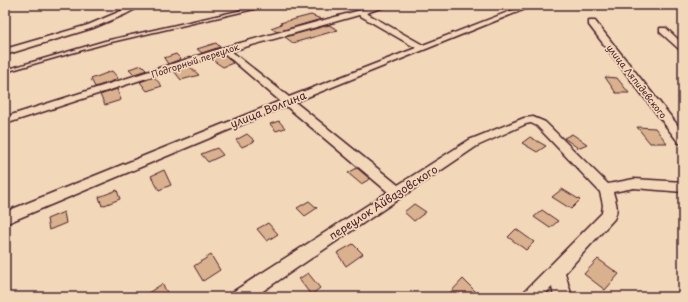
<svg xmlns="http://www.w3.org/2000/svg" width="688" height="302" font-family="'Playpen Sans',sans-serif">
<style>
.building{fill:#d9b18e;stroke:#4a1f2b}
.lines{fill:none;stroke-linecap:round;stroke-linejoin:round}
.lane-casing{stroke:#4a1f2b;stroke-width:3}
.street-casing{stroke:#4a1f2b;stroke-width:3}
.lane{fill:#f2d7b9;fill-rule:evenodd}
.street{fill:#f2d7b9;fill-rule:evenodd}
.labels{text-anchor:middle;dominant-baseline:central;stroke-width:3.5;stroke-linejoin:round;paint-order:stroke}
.far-street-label{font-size:9px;fill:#4a1f2b;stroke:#f2d7b9}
.street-label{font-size:11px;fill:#4a1f2b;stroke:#f2d7b9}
</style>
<rect width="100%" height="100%" fill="#f2d7b9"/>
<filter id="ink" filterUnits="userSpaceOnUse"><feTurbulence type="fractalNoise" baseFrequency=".025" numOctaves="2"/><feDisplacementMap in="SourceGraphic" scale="8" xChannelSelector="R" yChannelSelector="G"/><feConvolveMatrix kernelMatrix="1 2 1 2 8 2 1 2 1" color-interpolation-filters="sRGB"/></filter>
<g filter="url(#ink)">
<path class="building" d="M311,15L321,19L277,32L271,28L282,24L280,23Z
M329,25L338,30L293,43L285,37Z
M216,43L220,47L202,53L197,49Z
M176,54L181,59L168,64L164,58Z
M224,55L233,63L223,67L211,59Z
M142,65L147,70L134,74L129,69Z
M189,66L199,75L181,80L174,71Z
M112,71L118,78L116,80L95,87L91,79Z
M154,77L162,86L147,91L140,82Z
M605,77L617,78L629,93H616Z
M117,89L121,100L105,105L100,95Z
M279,121L285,128L276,131L270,124Z
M637,127L655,128L667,143H650Z
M247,134L255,141L242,147L236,140Z
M572,134L587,144L578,148L564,138Z
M530,137L546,146L537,152L522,143Z
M217,148L223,155L208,162L201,154Z
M357,168L370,179L361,184L348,173Z
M164,170L171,185L159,190L151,176Z
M562,189L580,200L571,209L552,197Z
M117,190L120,199L102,206L99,197Z
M309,201L317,208L305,216L297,208Z
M414,204L426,212L414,221L404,212Z
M542,210L558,221L550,228L534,217Z
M64,212L66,223L49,230L47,219Z
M268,223L278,234L267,241L257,229Z
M516,229L534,242L526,250L508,237Z
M353,244L363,254L346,266L337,253Z
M211,255L220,270L203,281L194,266Z
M598,259L619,274L605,290L584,274Z
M308,273L320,288L311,295L299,279Z
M463,279L481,297H446Z
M162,284L170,297H142Z"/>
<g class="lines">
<g class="lane-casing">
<path id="lane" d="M231,5H238L254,9L107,43L5,72V70L105,41L247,9Z"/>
</g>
<g class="street-casing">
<path id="street" d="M135,5H143L126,14L93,28L5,55V49L88,25Z
M379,5H390L366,13L423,45L526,5H535L295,102L398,185L469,140L524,118L533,117L545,122L608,184L634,179L683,182V192L634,188L613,192C616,202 619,210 614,219L565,273L572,297H554L552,287L542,297H522L525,291L602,213L603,205L600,192L537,126L531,123L526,124L477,146L254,297H231L234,291L388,192L286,106L5,224V212L280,101L224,53L5,124V117L222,48ZM359,15L416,48L289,97L231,51Z
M589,21H595L683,132V144L679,143L589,25Z
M660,28H666L683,44V50H680L660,32Z"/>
</g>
<use href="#lane" class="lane"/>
<use href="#street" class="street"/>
</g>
</g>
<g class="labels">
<g class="far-street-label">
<text transform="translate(195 60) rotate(-18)">Подгорный переулок</text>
<text transform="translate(637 81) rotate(52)">улица Ляпидевского</text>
</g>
<g class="street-label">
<text transform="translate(268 109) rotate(-22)">улица Волгина</text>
<text transform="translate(383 202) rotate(-33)">переулок Айвазовского</text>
</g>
</g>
<rect width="688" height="302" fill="none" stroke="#f2d7b9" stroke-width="20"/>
<rect x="10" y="10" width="668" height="282" fill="none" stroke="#4a1f2b" stroke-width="1.5" filter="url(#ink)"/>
</svg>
